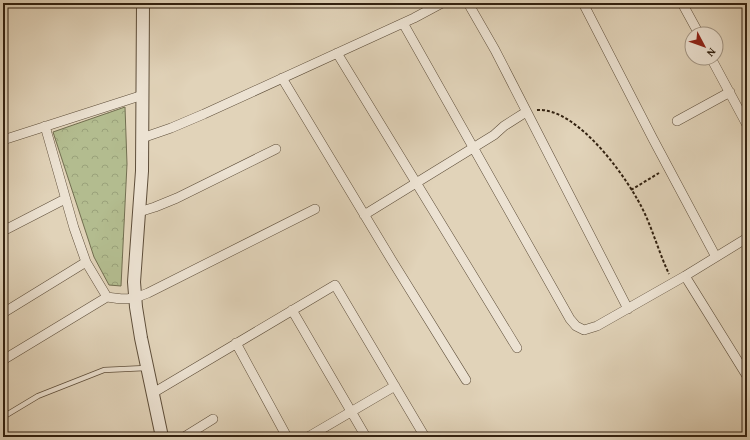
<svg xmlns="http://www.w3.org/2000/svg" width="750" height="440" font-family="'Gentium Book Plus',serif">
<style>
.park{fill:url(#park-crowns);stroke:#726e50}
.lines{fill:none;stroke-linecap:round;stroke-linejoin:round}
.service-casing{stroke:#5e4e3a;stroke-width:6}
.minor-casing{stroke:#5e4e3a;stroke-width:10}
.tertiary-casing{stroke:#5e4e3a;stroke-width:14}
.path{stroke:#322110;stroke-width:2;stroke-dasharray:3 2;stroke-linecap:butt}
.service{stroke:#ece2d2;stroke-width:4.5}
.minor{stroke:#ece2d2;stroke-width:9}
.tertiary{stroke:#ece2d2;stroke-width:12}
</style>
<defs>
<pattern id="park-crowns" width="20" height="18" patternUnits="userSpaceOnUse"><rect width="20" height="18" fill="#b3bc8f"/><path d="M2 6a3 3 0 1 1 6 0M12 15a3 3 0 1 1 6 0" fill="none" stroke="#9aa17a"/></pattern>
</defs>
<rect width="100%" height="100%" fill="#e1d3b9"/>
<filter id="stains"><feTurbulence type="fractalNoise" baseFrequency=".005" numOctaves="4"/><feColorMatrix values="0 0 0 0 .2 0 0 0 0 .09 0 0 0 0 .02 0 0 0 .5 -.17"/></filter>
<radialGradient id="worn" r=".72"><stop offset=".6" stop-color="#630" stop-opacity="0"/><stop offset="1" stop-color="#630" stop-opacity=".3"/></radialGradient>
<path class="park" d="M125,107L127,164L121,286L109,285L94,257L53,132Z"/>
<g class="lines">
<g class="service-casing">
<path id="service" d="M3,417L38,396L104,370L146,368"/>
</g>
<g class="minor-casing">
<path id="minor" d="M468,3L495,50L628,309
M583,3L653,139L716,257
M682,3L699,34
M403,23L570,319L576,326L584,330L597,326L685,276L747,238
M337,53L517,348
M711,58L747,125
M282,78L391,259L466,380
M677,121L730,92
M45,126L74,228L86,262L107,297C125,300 131,300 148,293L315,209
M142,138L171,128L204,114L414,18L442,3
M3,140L143,95
M139,212L155,207L177,198L276,149
M364,215L494,135L504,126L526,112
M3,231L65,199
M685,276L747,376
M292,310L366,437
M3,313L86,262
M236,343L287,437
M3,360L107,297
M153,393L335,285L425,437
M184,437L213,419
M308,437L395,386"/>
</g>
<g class="tertiary-casing">
<path id="tertiary" d="M143,3L142,171L134,282L136,307L141,338L162,437"/>
</g>
<path class="path" d="M537,110C578,107 630,181 645,214C654,234 660,255 669,274
M631,190L659,173"/>
<use href="#service" class="service"/>
<use href="#minor" class="minor"/>
<use href="#tertiary" class="tertiary"/>
</g>
<rect width="750" height="440" fill="none" stroke="#e1d3b9" stroke-width="16"/>
<rect x="4" y="4" width="742" height="432" fill="none" stroke="#322110" stroke-width="2"/>
<rect x="8" y="8" width="734" height="424" fill="none" stroke="#322110"/>
<g transform="translate(704 46) rotate(131)"><circle r="19" fill="#ece2d2" stroke="#a29584"/>
<path d="M0-3L7 15L0 10L-7 15Z" fill="#8f2418"/>
<text y="-6" font-size="11" font-weight="bold" text-anchor="middle" fill="#322110">N</text>
</g>
<rect width="100%" height="100%" filter="url(#stains)"/>
<rect width="100%" height="100%" fill="url(#worn)"/>
</svg>
